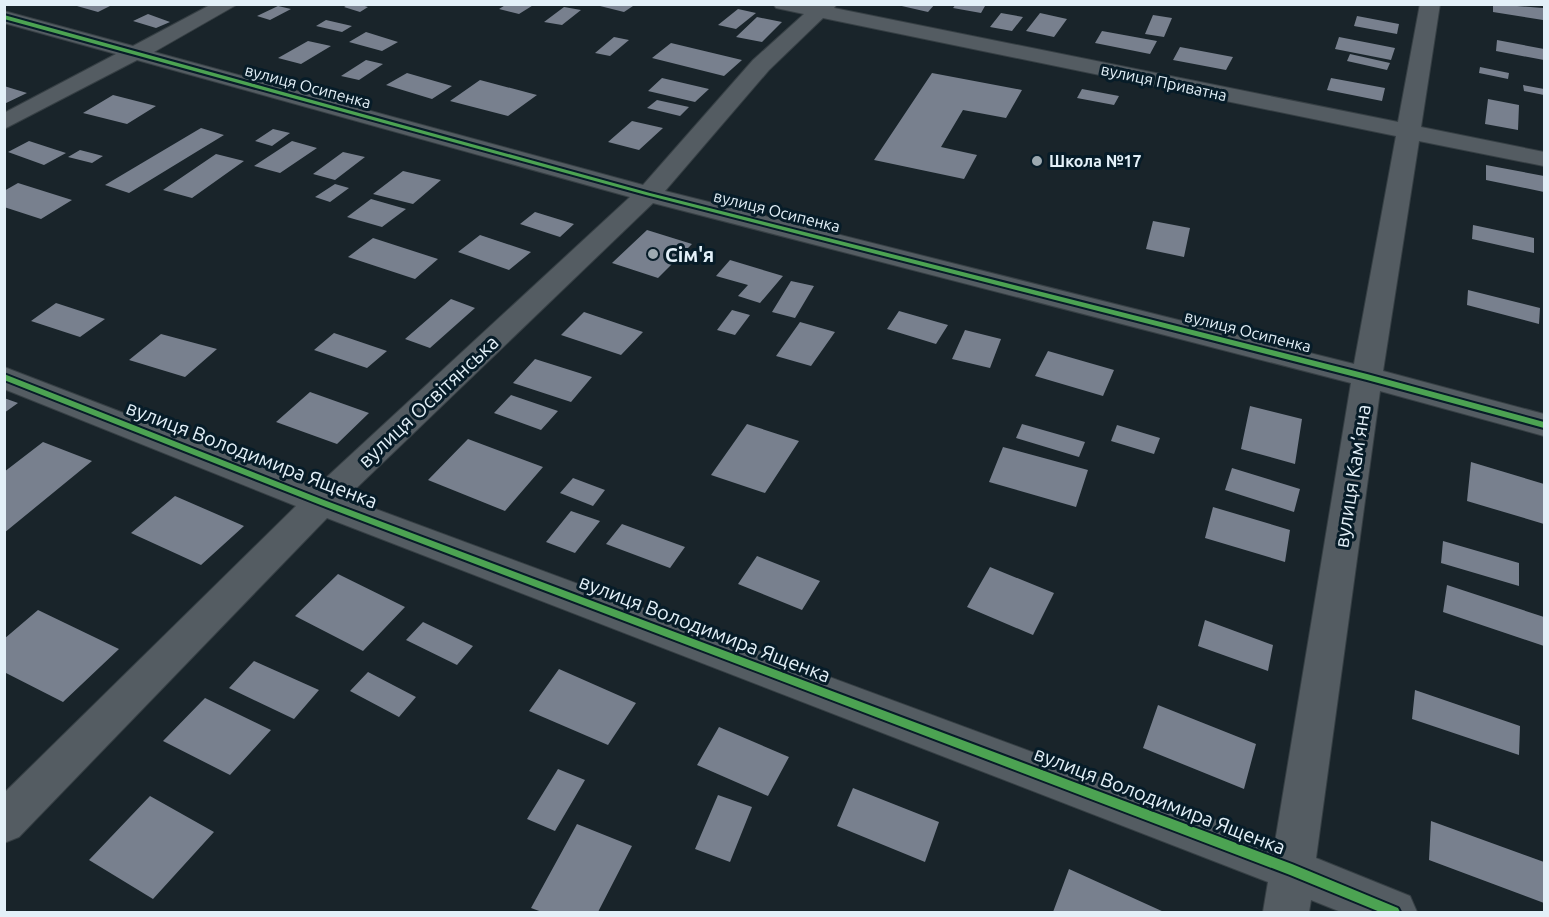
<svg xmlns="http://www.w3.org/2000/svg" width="1549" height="917" font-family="Ubuntu,sans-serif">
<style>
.building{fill:#78808e}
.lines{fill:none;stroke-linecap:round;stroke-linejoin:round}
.minor-casing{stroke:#363f44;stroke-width:2}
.minor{fill:#545c62;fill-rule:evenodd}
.cycleway-casing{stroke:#071c28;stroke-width:4}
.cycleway{fill:#4ca352;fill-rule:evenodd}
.poi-dot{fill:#9ca9b0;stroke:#071c28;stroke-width:2}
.labels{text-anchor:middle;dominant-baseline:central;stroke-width:6;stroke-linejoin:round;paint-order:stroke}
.far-street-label{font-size:16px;fill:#e3f0f8;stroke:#071c28}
.far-poi-label{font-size:16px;font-weight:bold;fill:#e3f0f8;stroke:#071c28;text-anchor:start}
.poi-label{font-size:20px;font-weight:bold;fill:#e3f0f8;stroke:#071c28;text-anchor:start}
.street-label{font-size:20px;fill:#e3f0f8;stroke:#071c28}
</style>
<rect width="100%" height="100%" fill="#19242a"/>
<path class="building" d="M81,4H114L98,12L77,6Z
M349,4H358L368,7L360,12L344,7Z
M507,4H535L519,14L499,9Z
M603,4H636L624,12L600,6Z
M893,4H935L928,12Z
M956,4H976L985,6L981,13L953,8Z
M1493,4L1543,8V20L1493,12Z
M278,6L291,9L270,20L257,16Z
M564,7L581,10L562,25L544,22Z
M738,9L756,13L736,29L718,25Z
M1001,13L1023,17L1012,31L990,27Z
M1040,13L1067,19L1054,37L1026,31Z
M148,14L170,22L156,28L133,21Z
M1153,15L1172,18L1164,37L1145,34Z
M1357,16L1399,24L1397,34L1354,26Z
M757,17L782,22L762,42L736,37Z
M326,20L352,26L342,32L316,26Z
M1102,31L1157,41L1150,54L1095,43Z
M366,32L398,42L382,51L349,42Z
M614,37L629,40L610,56L595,53Z
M1339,37L1395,48L1391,60L1335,49Z
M1497,40L1544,49V60L1496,51Z
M308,41L331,46L301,64L278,58Z
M671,43L742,60L724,76L652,58Z
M1180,47L1233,57L1226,70L1173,60Z
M1350,54L1390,63L1387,70L1347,61Z
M366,60L383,64L359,80L341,76Z
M1480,67L1509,73L1508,79L1479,73Z
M407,73L452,86L432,99L386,85Z
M932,73L1022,90L1006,118L963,110L941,147L977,155L964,179L874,160Z
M662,78L709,89L695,102L648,91Z
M1331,78L1385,88L1382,101L1327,90Z
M480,80L537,95L508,116L450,101Z
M1523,85L1544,89V95L1524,91Z
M4,86L27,93L4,104Z
M1082,89L1119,96L1114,105L1077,98Z
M113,95L156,106L127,124L83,113Z
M1488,99L1519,105L1518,130L1485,124Z
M657,100L689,107L680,116L647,108Z
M632,121L663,128L639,150L608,142Z
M201,128L224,135L129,193L105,185Z
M273,129L290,133L272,146L255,141Z
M29,141L66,153L44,165L8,152Z
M292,141L317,148L280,173L254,166Z
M80,150L103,156L92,163L68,157Z
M343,152L365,157L335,180L313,174Z
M216,154L244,161L192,198L163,190Z
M1486,165L1544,176V192L1486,180Z
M403,171L441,180L413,204L373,194Z
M18,183L72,200L41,219L4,207V191Z
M335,184L349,188L330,202L315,197Z
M371,199L406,209L382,227L347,217Z
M535,212L574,224L560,237L520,224Z
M1153,221L1190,228L1184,257L1146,249Z
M1473,225L1534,238V253L1472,239Z
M647,230L692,244L658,278L612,263Z
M480,235L531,252L509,270L458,252Z
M373,238L438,259L415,279L348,257Z
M730,260L783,276L760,303L738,296L748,285L716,276Z
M791,281L814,286L795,318L772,312Z
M1468,290L1540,308L1539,324L1467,305Z
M451,299L475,308L430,348L405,339Z
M56,303L105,319L80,337L31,321Z
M732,310L750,315L735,335L717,330Z
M899,311L948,325L936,344L887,329Z
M584,312L643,332L621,355L561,335Z
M800,322L835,332L811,366L776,356Z
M965,330L1001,339L990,368L952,359Z
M334,333L387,351L367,368L314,350Z
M161,334L217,349L185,377L129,360Z
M1048,351L1114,370L1103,396L1035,376Z
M535,359L592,377L571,402L513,383Z
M310,392L369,413L337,444L276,422Z
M511,395L558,411L541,430L494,413Z
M4,398L18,403L4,413Z
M1250,406L1302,419L1295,464L1241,449Z
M747,424L799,441L765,493L711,475Z
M1022,424L1085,442L1079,457L1016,438Z
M1117,425L1160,438L1154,454L1111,441Z
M468,439L543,467L505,511L428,480Z
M43,442L92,461L4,533V472Z
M1003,447L1088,470L1076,507L989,482Z
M1471,462L1544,484V524L1467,501Z
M1232,468L1300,489L1294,512L1225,490Z
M573,478L605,490L593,506L560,493Z
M175,496L244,526L201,565L131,533Z
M1213,507L1290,530L1285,562L1205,538Z
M571,511L600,521L575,553L546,542Z
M622,524L685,547L670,568L606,544Z
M1443,541L1519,563V586L1441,563Z
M757,556L820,581L802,610L738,584Z
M990,567L1054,593L1033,635L967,607Z
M338,574L405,607L363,651L295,616Z
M1447,585L1544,617V646L1443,612Z
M38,610L119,649L63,702L4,672V639Z
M1205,620L1273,645L1268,671L1198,646Z
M423,622L473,646L457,665L406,640Z
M254,661L319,690L294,719L229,688Z
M559,669L636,703L608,745L529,711Z
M368,672L416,697L399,717L350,691Z
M1415,690L1520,726L1519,755L1412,719Z
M205,698L271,730L230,775L163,741Z
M1158,705L1256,744L1244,789L1143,748Z
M719,727L789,757L768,796L697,765Z
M558,769L585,780L555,831L527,819Z
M853,788L939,822L925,862L837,826Z
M718,795L752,807L730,862L695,849Z
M150,796L214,832L153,899L89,860Z
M1431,821L1544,862V903L1429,860Z
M577,824L632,846L598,912H542L531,908Z
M1069,869L1164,912H1053Z"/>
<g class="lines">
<g class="minor-casing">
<path id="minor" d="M212,4H238L154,52L643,185L753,60L804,14L776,8L773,4H837L834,8L1398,122L1420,4H1440L1421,127L1544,152V166L1419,141L1383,371L1544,414V436L1380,391L1316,858L1410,896L1417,912H1341L1311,900L1309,912H1263L1268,882L327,518L19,837L4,843V793L296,506L4,389V367L316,487L630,197L137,60L4,129V113L116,54L4,23V11L133,46ZM823,18L1396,136L1354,364L665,191L769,70ZM653,203L1351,383L1275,842L346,498Z"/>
</g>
<use href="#minor" class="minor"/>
<g class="cycleway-casing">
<path id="cycleway" d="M4,15L650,193L1367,374L1544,422V428L1367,380L646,195L4,19Z
M4,374L324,500L1292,864L1398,908L1400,912H1380L1290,875L318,504L4,380Z"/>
</g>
<use href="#cycleway" class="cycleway"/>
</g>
<g class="poi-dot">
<circle cx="1037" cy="161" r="6"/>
<circle cx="653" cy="254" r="6"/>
</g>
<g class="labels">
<g class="far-street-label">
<text transform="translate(1164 82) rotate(12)">вулиця Приватна</text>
<text transform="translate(308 86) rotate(15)">вулиця Осипенка</text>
<text transform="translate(777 211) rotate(14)">вулиця Осипенка</text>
<text transform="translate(1248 331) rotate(14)">вулиця Осипенка</text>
</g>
<g class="far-poi-label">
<text x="1049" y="161">Школа №17</text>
</g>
<g class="poi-label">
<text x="665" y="254">Сім'я</text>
</g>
<g class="street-label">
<text transform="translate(428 401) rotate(-43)">вулиця Освітянська</text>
<text transform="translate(252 454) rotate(21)">вулиця Володимира Ященка</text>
<text transform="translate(1352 476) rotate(-81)">вулиця Кам’яна</text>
<text transform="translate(705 628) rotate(21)">вулиця Володимира Ященка</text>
<text transform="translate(1160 800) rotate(21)">вулиця Володимира Ященка</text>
</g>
</g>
<rect width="1549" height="917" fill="none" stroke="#e3f0f8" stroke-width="12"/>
</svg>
